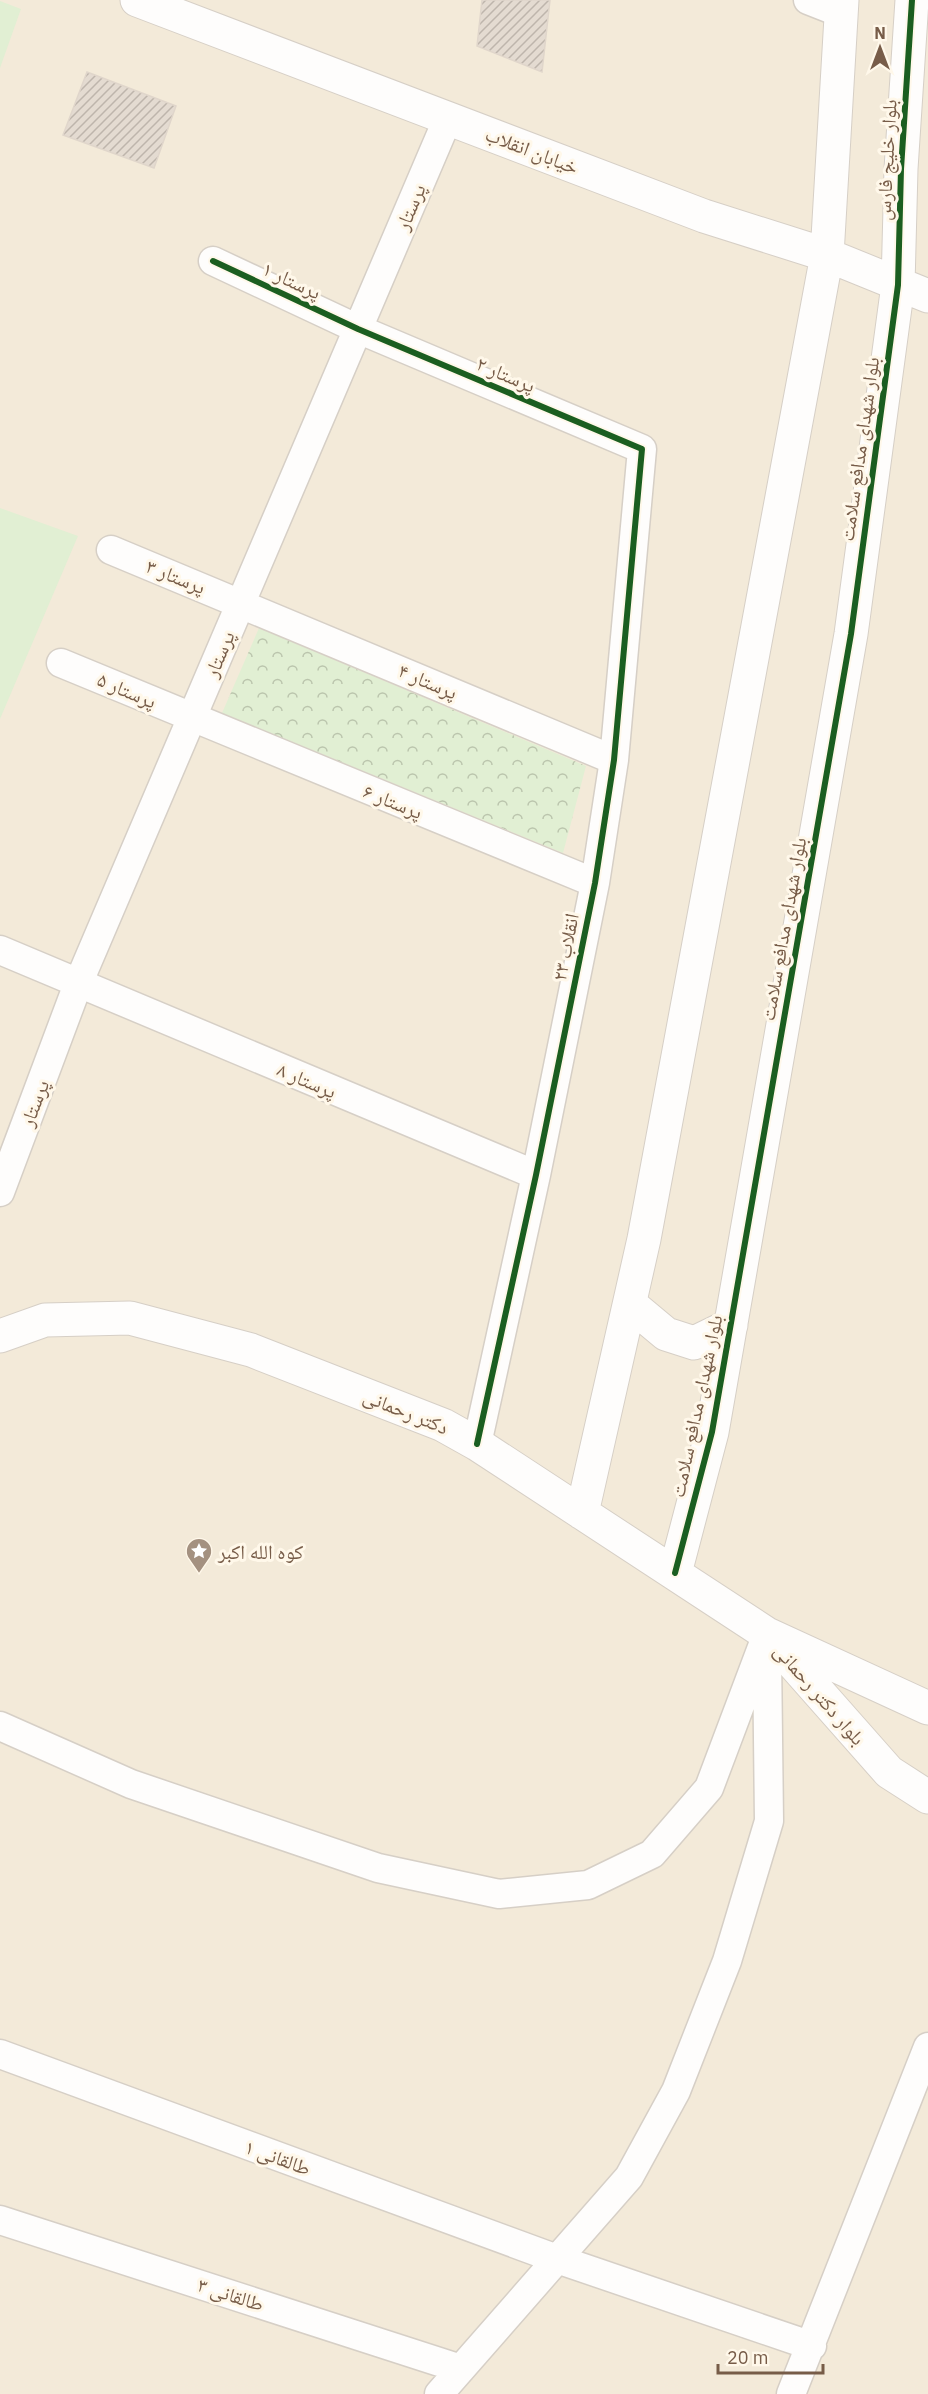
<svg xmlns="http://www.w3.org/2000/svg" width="928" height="2394" font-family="'IBM Plex Sans','Noto Naskh Arabic',sans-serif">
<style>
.residential{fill:#f3ead9}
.forest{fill:url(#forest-crowns)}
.pitch{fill:#e1efd3}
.building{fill:url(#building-hatch);stroke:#e0d6cb;stroke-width:1.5}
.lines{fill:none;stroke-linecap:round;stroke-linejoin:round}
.minor-casing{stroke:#d6cfc6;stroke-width:31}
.tertiary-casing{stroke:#d6cfc6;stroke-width:35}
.minor{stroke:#fefdfc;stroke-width:28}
.tertiary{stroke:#fefdfc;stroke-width:33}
.cycleway-casing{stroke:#fff8ea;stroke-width:10}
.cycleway{stroke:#1b5e20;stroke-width:6}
.labels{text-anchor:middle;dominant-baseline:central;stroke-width:6;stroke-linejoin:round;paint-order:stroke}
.street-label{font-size:20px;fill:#775c48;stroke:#fff8ea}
.poi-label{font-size:20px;fill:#775c48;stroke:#fff8ea;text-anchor:start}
</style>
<defs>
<pattern id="forest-crowns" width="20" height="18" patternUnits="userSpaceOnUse" patternTransform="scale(1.5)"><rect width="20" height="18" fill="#e1efd3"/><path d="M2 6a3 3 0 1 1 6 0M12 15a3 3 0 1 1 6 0" fill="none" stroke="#bbc5ad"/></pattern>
<pattern id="building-hatch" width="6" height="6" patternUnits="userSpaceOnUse" patternTransform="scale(1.5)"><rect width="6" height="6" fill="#e4dbd1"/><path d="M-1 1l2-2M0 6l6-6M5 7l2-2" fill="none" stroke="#beb5ac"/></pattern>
</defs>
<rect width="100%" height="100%" fill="#f7f3e9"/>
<path class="residential" d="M0,0H928V2394H0Z"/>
<path class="forest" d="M259,628L586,766L563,853L222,713Z"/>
<path class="pitch" d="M0,1L21,9L0,68Z
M0,508L78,536L0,719Z"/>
<path class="building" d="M482,0H550L542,72L477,46Z
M87,72L176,106L154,168L63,135Z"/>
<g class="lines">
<g class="minor-casing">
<path id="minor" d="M808,0L841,13
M213,261L358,329L642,449L614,760L595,883L536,1175L477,1444
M111,550L614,760
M61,663L595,883
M0,950L536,1175
M0,1192L78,984L448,118
M0,1726L131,1784L378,1868L499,1894L588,1885L652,1854L709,1788L767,1634
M0,2054L557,2259L812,2346
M0,2220L461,2369
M439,2394L629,2177L676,2091L727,1961L769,1821L767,1654
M791,2394L928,2047"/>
</g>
<g class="tertiary-casing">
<path id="tertiary" d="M137,0L704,216L827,255L928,296
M630,1304L666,1334L694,1343L731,1325
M0,1336L45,1320L130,1318L251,1350L443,1425L477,1444L767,1634L928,1708
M582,1513L644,1239L827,255L842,0
M675,1573L712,1432L851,634L898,285L901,169L912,0
M776,1644L889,1772L928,1797"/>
</g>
<use href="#minor" class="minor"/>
<use href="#tertiary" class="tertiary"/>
<g class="cycleway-casing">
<path id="cycleway" d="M213,261L358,329L642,449L614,760L595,883L536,1175L477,1444
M675,1573L712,1432L851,634L898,285L901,169L912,0"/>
</g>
<use href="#cycleway" class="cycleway"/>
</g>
<defs>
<g id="sight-pin" transform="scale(1.35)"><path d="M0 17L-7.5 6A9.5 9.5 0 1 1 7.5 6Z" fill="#a49180" stroke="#fff8ea"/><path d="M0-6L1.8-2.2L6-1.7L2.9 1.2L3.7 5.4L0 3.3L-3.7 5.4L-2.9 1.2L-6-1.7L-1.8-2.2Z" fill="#fff"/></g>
</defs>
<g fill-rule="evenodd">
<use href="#sight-pin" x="199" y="1551"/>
</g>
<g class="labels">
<g class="street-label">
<text transform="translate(532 150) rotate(21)">خیابان انقلاب</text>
<text transform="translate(886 160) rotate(-87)">بلوار خلیج فارس</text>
<text transform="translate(410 207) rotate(-67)">پرستار</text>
<text transform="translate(292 280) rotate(25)">پرستار ۱</text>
<text transform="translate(506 374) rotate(23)">پرستار ۲</text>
<text transform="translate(859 449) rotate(-82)">بلوار شهدای مدافع سلامت</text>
<text transform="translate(176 576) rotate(22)">پرستار ۳</text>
<text transform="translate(219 654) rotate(-67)">پرستار</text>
<text transform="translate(428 681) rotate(23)">پرستار ۴</text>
<text transform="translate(127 690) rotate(23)">پرستار ۵</text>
<text transform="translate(393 801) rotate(22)">پرستار ۶</text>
<text transform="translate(783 929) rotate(-80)">بلوار شهدای مدافع سلامت</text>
<text transform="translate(565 947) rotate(-79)">انقلاب ۲۳</text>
<text transform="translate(307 1080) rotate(23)">پرستار ۸</text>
<text transform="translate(34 1103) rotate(-69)">پرستار</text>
<text transform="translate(696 1406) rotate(-78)">بلوار شهدای مدافع سلامت</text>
<text transform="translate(406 1411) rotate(22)">دکتر رحمانی</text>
<text transform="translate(820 1694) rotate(49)">بلوار دکتر رحمانی</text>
<text transform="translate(278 2157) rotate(20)">طالقانی ۱</text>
<text transform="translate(231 2294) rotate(18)">طالقانی ۳</text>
</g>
<g class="poi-label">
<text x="218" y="1551">کوه الله اکبر</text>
</g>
</g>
<g transform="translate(880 48)" stroke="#fff8ea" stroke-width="4.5" paint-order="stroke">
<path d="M0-4.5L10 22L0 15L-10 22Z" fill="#775c48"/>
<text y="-9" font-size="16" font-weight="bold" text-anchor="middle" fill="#775c48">N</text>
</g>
<path d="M718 2364v9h105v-9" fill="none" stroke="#775c48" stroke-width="3"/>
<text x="727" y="2364" font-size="18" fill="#775c48" stroke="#fff8ea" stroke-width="4.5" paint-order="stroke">20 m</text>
</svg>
